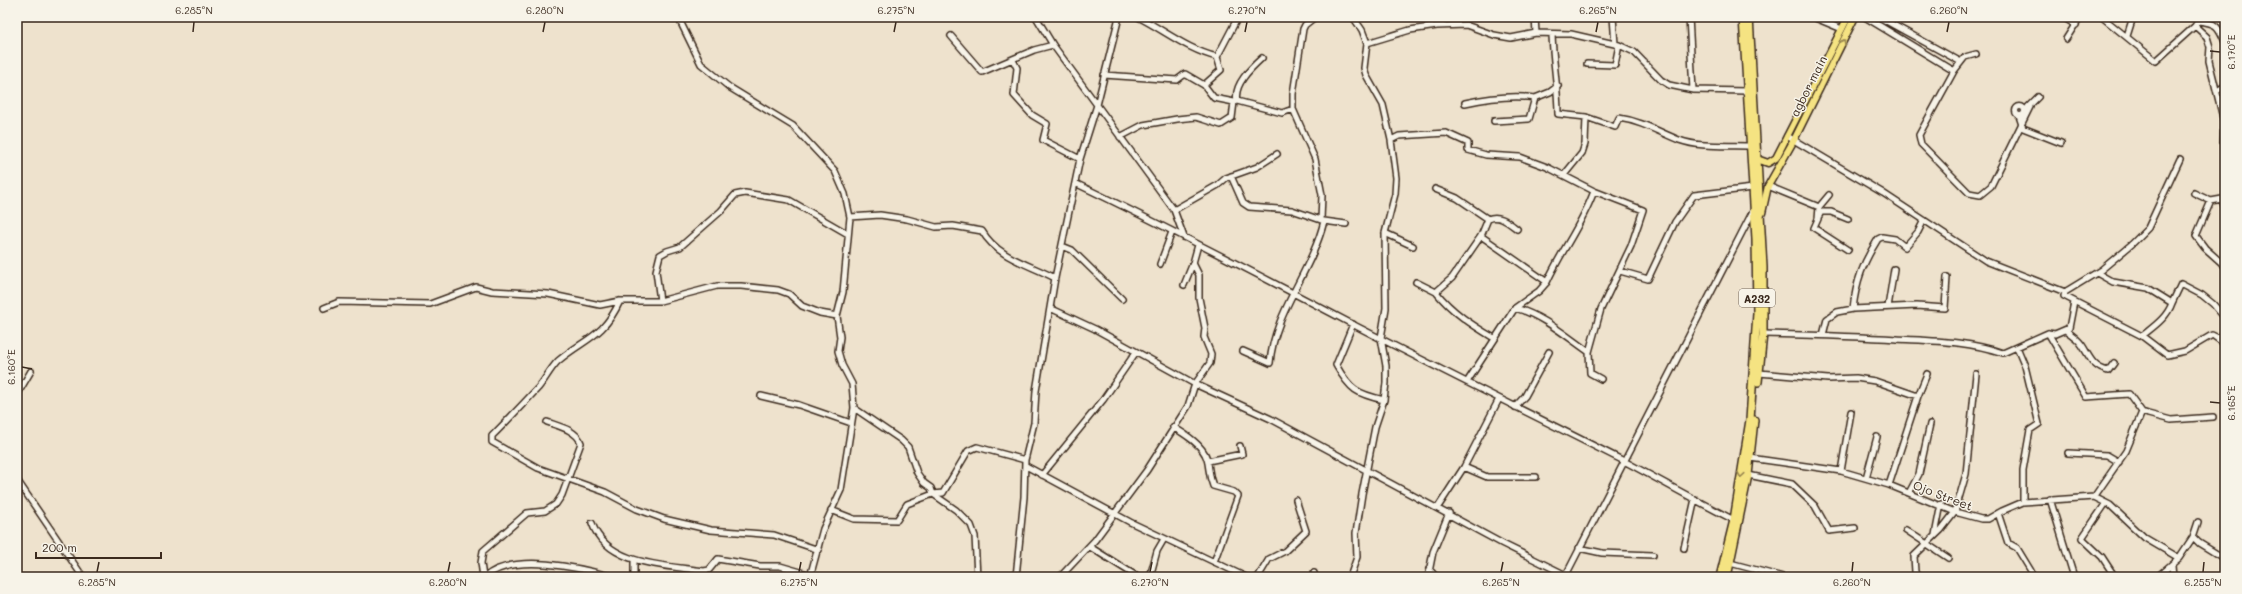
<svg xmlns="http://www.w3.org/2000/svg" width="2242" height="594" font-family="Mali,sans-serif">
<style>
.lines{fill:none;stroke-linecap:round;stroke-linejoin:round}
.minor-casing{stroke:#3b2a1e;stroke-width:8}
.major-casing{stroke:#3b2a1e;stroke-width:9}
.highway-casing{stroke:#3b2a1e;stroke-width:10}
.minor{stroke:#f7f3e8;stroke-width:5}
.major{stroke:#f5e382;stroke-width:6}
.highway{stroke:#f5e382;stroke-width:7}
.oneway{stroke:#988650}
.ticks{fill:none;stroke:#3b2a1e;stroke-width:1.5}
.labels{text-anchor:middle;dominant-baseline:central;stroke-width:3;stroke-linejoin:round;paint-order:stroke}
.shield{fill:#f7f3e8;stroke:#73665b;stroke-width:1}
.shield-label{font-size:11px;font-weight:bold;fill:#3b2a1e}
.street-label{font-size:12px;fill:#3b2a1e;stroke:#f7f3e8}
.neatline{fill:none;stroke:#3b2a1e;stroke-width:1.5}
.ticks-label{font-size:10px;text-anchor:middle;fill:#3b2a1e}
</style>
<rect width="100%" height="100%" fill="#eee2cd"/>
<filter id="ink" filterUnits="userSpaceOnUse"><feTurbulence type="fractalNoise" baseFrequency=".025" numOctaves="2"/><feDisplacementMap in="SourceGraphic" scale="8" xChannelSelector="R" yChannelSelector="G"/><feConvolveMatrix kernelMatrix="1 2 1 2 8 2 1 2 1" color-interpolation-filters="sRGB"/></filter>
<g filter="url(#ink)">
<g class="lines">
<g class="minor-casing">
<path id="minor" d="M678,17L701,64L729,87L793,126L835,171L845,194L850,217L843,292L837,316L840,337L838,351L842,365L852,384L854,408L841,490L823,529L810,577
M1036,17L1053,45L1174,210L1184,237
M1138,17C1164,30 1188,50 1217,57L1238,17
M1535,17L1536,33
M1613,17L1615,44
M1689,17L1693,90
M1813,17L1842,29
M1865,17L1954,71
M1879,17L1961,62
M2063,17L2076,25
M2102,17L2156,61L2195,26L2198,21L2195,17
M2198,21C2216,23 2218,25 2225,42
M1429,22L1430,17
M2195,26L2207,37L2210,47L2209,61L2224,122L2223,143L2225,144
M1552,35C1553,62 1558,87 1558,114L1586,117L1615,127L1619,118C1641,121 1659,132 1679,140C1701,148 1728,145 1750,146
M951,36L982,72L1034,50L1053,45
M2127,36L2133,17
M2066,39L2080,17
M1367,43L1410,30L1437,26L1466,25L1494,35L1511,38L1536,33L1571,34L1619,45L1634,52L1661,80L1669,85L1693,90L1747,91
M1976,54L1965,57L1954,71L1919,135L1921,144L1969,193L1980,195L1991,186L2030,107
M1217,57L1221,70L1204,85L1214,98L1234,102
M1013,60L1017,68L1014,95L1032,115L1047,124L1043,140L1080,159
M1587,64L1615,65L1619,45
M1104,75L1177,80L1185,74L1204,85
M2217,91L2225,86
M1237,101C1233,85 1251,68 1262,58
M1465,103C1488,98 1512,95 1535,98
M2015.5 111a4.5 4.5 0 1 1 9 0a4.5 4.5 0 1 1-9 0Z
M2028,107L2038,97
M2019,116L2023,128L2061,143
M1494,121L1529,119L1535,98L1550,92L1558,86
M1787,136L1883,193L1986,261L2065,292
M1120,137L1143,125L1177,119L1196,117L1221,125L1232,118L1234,102L1237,101L1282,113L1293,109
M1391,140L1399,136L1446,133L1468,143V150L1486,155L1520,157L1547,167L1594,191L1643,210L1631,246L1601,309L1589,352L1590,373L1601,379
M1564,175L1582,153L1585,144L1586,117
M1231,176L1243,203L1249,207L1292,210L1321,220
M1075,183C1169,228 1261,276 1354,325C1443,371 1533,415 1622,460C1660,480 1696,501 1734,520
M1768,186L1819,207L1818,219L1814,228L1848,250
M1435,189L1457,198L1488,219
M2194,193L2211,201L2222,199L2225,209
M2211,201L2196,236L2205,248L2225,266
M1819,207L1829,195
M1174,210L1218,185L1226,178L1257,167L1277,154
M1819,216L1821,212H1831L1848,219
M850,217L880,215L907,219L936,227L953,226L982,231C998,258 1029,264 1055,278
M1324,221L1346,224
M1385,233L1413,246
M1481,236L1452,278L1436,292C1452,312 1472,325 1494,338
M1062,246L1072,250L1122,299
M1160,264L1172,232
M1620,271L1648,279L1675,222L1694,195L1753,188
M2097,273L2113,282L2148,288L2172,303L2181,284L2202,295L2213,304L2225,318
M1416,282L1436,292
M1547,282C1561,251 1583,223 1594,191
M1184,285L1193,263L1198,245
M2065,292L2064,296L2142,336L2167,355L2185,351L2212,335L2218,338L2225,333
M2065,292L2101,270L2132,244L2148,228L2180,159
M620,301C603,338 585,338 558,361C550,369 545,380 538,388C523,404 507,421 492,436V442L538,468L605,492L637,509L664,519L711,530L774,535L819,550
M660,301L656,271L660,255L667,251L680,247L721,211L735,195L745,193L789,200L848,234
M1888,307L1894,269
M324,308L339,302L430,304L476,287L492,291L548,294L600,305L620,301H660L717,286H741L778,290L789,294L802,306L820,313L837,316
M1050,308L1095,329L1195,384L1271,419L1503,544L1566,575
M1515,308C1542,315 1566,336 1589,352
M1853,309C1856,281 1863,263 1878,239L1882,237L1895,239L1905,247L1918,232L1924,220
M1353,324L1336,365C1350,390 1357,394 1384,400
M2065,330C2071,334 2078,339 2082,345C2090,357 2092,367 2108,371L2114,363
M2048,333L2086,397L2129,394L2142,412L2148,414L2171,420L2213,417
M1763,334C1808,335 1853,336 1897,339C1934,341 1968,341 2003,353L2048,333L2055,334L2069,328L2074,302
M1823,335L1827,319L1837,312L1853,309L1917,306L1945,308L1947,277
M2142,336C2153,327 2167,318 2172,303
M2215,337L2225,344
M2017,347L2025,366L2039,424L2030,430L2023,470V502
M1243,351L1270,363C1274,312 1312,271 1324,221L1321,220L1322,195L1315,159L1293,109V94L1303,29L1305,25L1315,17
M1759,373L1828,379L1856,378L1875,381L1918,396
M1467,382L1515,308L1539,291L1547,282L1481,236L1488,219C1499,214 1508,222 1517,229
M17,395L31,371
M761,396L799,405L851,423
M1515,407L1525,396L1549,352
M854,408L901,440L908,447L917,473L924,483L931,488L933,494L956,510L971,525L975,536L977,577
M1173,427C1185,434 1203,445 1207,459C1210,469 1208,474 1213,486L1234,492L1238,496L1214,562
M2068,453L2107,455L2119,462
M1750,458L1841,471L1889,485L1955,512L1981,519H1988L2002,511L2023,502L2094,497L2110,505L2145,538L2179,558
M1208,461L1242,454L1240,446
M1026,466L1130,522L1246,577
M1464,467L1487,477H1536
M1841,471L1851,412
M1042,475L1103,400L1136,352
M1748,475L1792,484L1815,506L1829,531L1855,528
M1866,478L1877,437
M17,480L83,577
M1889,485L1918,396L1927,374
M1909,493L1919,474L1930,424
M2094,497L2126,451L2142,412
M2050,499L2074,577
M2106,503L2082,538L2102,557L2115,577
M1438,507L1464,467L1499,399
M831,510L854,519L897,520L907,504L933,494L943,493L968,451L977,447L1025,460
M1998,513L2008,543L2017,548L2031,571
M2198,522L2193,537L2199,543L2225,559
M592,523C607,566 666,565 704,571L709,570L718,559L760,566H780L811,575
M1906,530L1948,558
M1935,535L1941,504
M1090,547L1138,577
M1579,548L1602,553L1653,555
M1684,548L1695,499
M634,560V577
M1730,563L1783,577
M2172,565L2173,577
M1429,569L1436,577
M1314,573L1315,577
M483,577L481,563L483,551L527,513L545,511L556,504L562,495L581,443C577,430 558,426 547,422
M485,577C513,552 581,568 613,577
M1016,577L1024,497L1025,460L1034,423L1036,391L1055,278L1080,159L1097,105L1119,17
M1060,577L1095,540L1147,470L1188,406L1195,384L1210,363L1211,354L1204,337L1205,328L1199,298V275L1193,263
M1150,577L1157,551L1164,539
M1258,577L1269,559L1285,551L1306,531L1296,500
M1350,577L1357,557L1356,533L1362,494L1375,427L1384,400L1386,383V366L1381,338L1386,308L1385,233L1395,194L1396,178L1391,140L1383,105L1366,75L1364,68L1367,43L1362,30L1353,17
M1428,577L1433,552L1449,513
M1565,577L1754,209
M1918,577L1915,572L1914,556L1941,530L1955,512L1966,474L1976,374
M2157,577L2179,558L2193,537"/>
</g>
<g class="major-casing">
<path id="major" d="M1757,159L1768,163L1776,158L1848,17
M1762,213L1768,186L1794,140L1855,17"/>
</g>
<g class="highway-casing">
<path id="highway" d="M1749,17L1763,267V334L1758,382
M1720,577L1734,520L1750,420L1757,313L1756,239L1743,17
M1727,577L1748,475L1754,420"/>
</g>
<use href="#minor" class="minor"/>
<use href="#major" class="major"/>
<use href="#highway" class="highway"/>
</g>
<defs><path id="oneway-chevron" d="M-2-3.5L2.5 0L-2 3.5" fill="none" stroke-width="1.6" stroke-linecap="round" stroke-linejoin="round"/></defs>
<g class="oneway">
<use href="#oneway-chevron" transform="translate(1843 42) rotate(-63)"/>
<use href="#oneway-chevron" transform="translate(1741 475) rotate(99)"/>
</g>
</g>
<path class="ticks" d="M193,32L194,22M543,32L545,22M894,32L896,22M1245,32L1247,22M1596,32L1598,22M1947,32L1949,22M2210,51L2220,52M22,367L32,369M2210,402L2220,403M97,572L99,562M448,572L450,562M799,572L801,562M1150,572L1152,562M1501,572L1503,562M1852,572L1853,562M2203,572L2204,562"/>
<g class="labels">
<rect class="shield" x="1739" y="289" width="36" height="18" rx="3"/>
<g class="shield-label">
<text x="1757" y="298">A232</text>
</g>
<g class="street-label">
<text transform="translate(1808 86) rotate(-63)">agbor main</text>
<text transform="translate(1943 495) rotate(21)">Ojo Street</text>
</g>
</g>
<rect width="2242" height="594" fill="none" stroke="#f7f3e8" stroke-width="44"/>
<path d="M36 552v6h125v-6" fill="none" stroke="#3b2a1e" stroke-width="2"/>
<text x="42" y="552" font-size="12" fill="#3b2a1e" stroke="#f7f3e8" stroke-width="3" paint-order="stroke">200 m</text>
<rect x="22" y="22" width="2198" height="550" class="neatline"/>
<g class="ticks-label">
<text x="194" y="14">6.285°N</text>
<text x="545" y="14">6.280°N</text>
<text x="896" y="14">6.275°N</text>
<text x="1247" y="14">6.270°N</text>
<text x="1598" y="14">6.265°N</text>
<text x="1949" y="14">6.260°N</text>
<text transform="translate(2231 52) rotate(-90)" y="4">6.170°E</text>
<text transform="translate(11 367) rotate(-90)" y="4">6.160°E</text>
<text transform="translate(2231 403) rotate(-90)" y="4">6.165°E</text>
<text x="97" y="586">6.285°N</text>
<text x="448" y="586">6.280°N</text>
<text x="799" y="586">6.275°N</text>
<text x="1150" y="586">6.270°N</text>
<text x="1501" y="586">6.265°N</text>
<text x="1852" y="586">6.260°N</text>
<text x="2203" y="586">6.255°N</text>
</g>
</svg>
